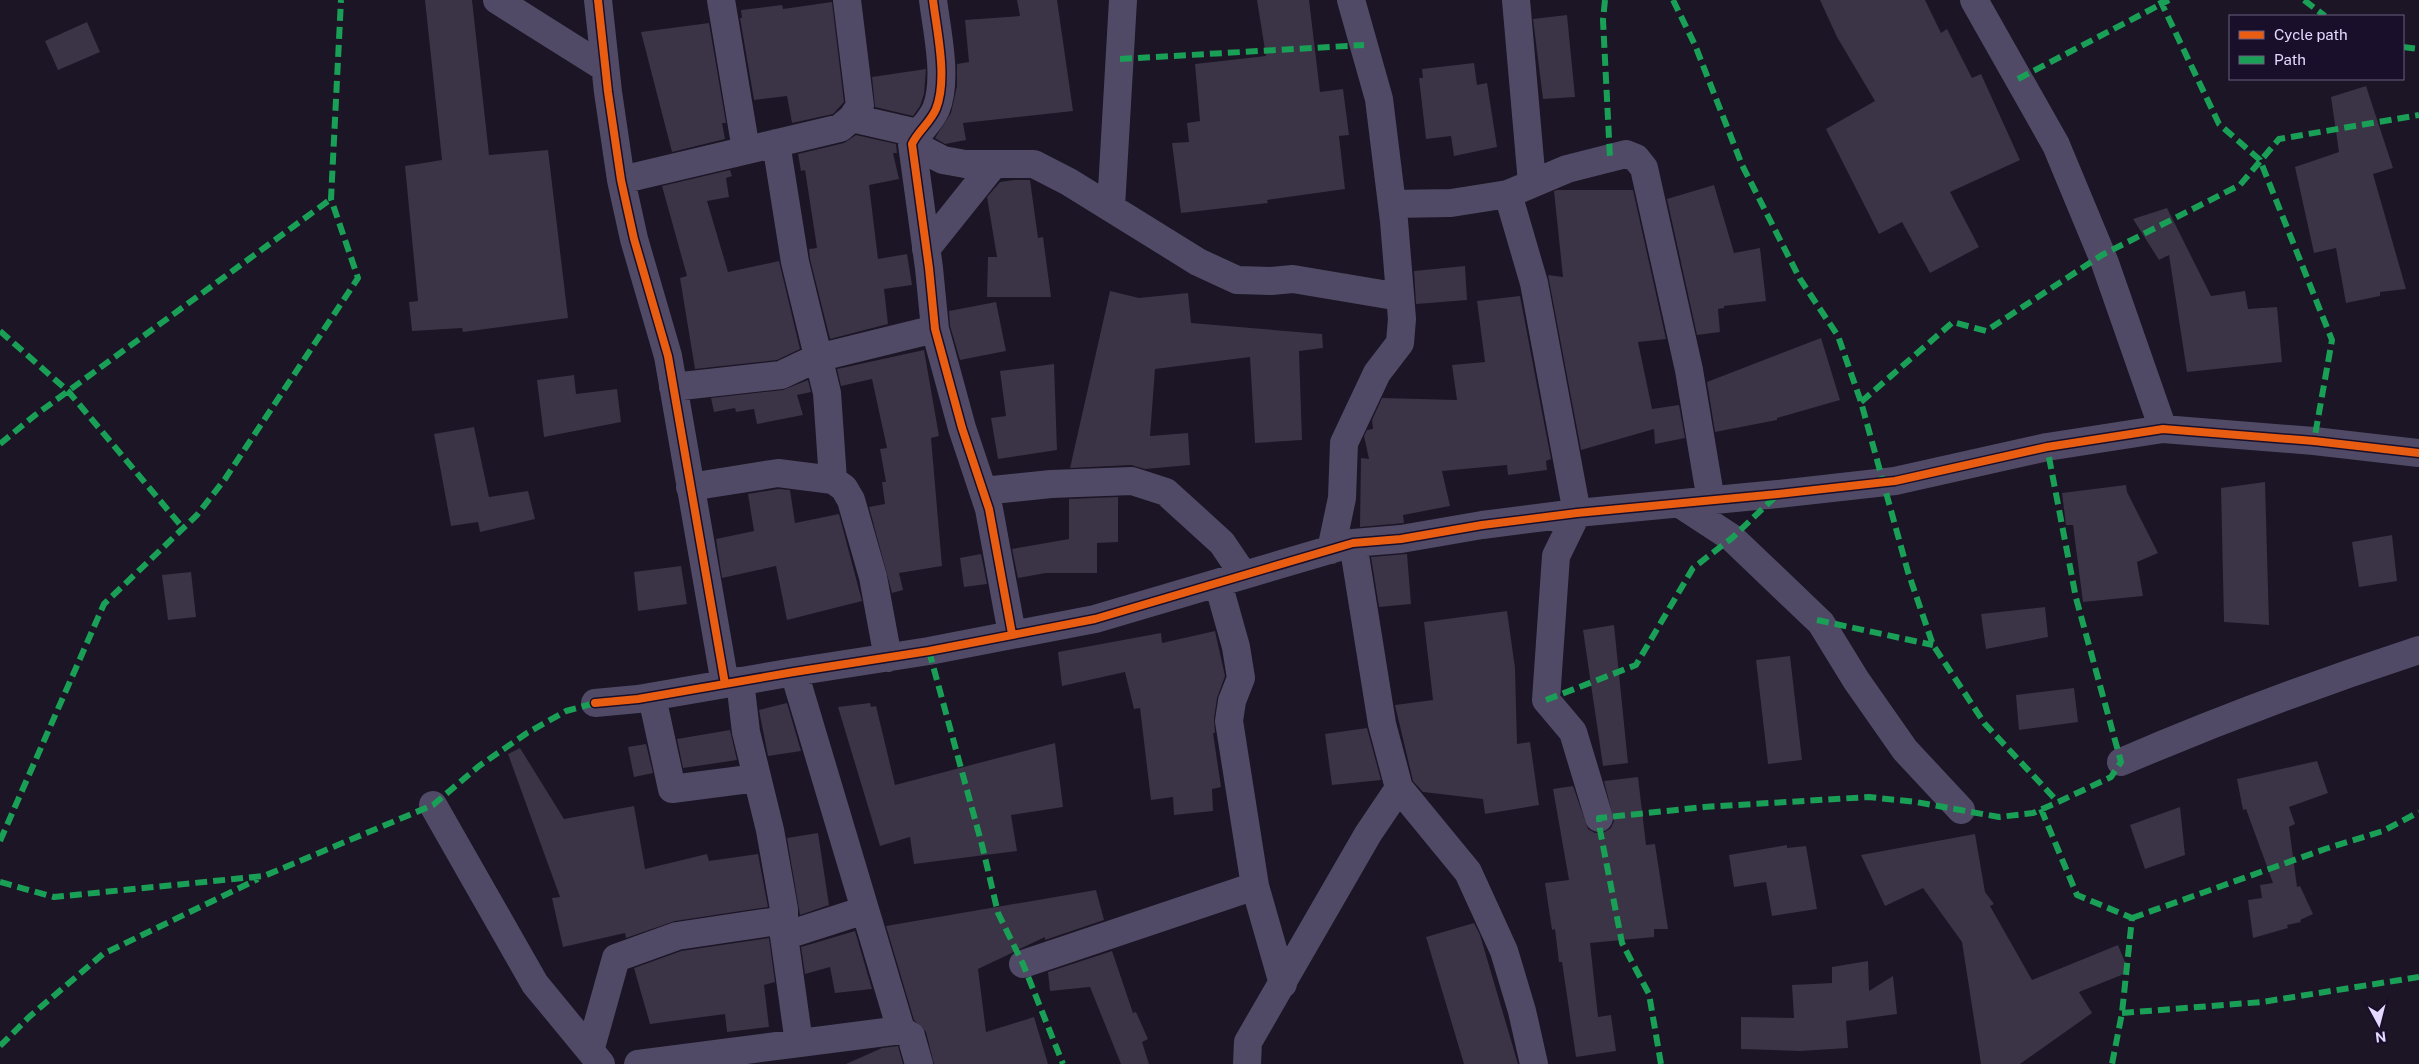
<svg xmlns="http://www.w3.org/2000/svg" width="2419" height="1064" font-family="'Public Sans',sans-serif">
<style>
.building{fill:#3b3346}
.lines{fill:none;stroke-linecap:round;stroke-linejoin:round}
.minor{stroke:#514a66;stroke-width:28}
.quiet{stroke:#1a9f57;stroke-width:6;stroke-dasharray:12 6;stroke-linecap:butt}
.cycleway-casing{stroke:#1a0f2b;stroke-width:11}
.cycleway{stroke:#e95d12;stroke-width:8}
</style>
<rect width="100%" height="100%" fill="#1b1525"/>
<path class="building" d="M425,0H472L489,155L548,150L568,318L463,332L462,328L412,331L409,302L418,301L405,166L442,160Z
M1017,0H1057L1073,111L963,123L966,140L945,144L935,138L951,113L957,86V64L969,62L965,20L1020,16Z
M1257,0H1309L1320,92L1343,89L1349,135L1339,136L1345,189L1267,200L1268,203L1181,213L1172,143L1189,142L1187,123L1200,121L1195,64L1266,56Z
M1820,0H1925L1941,33L1947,29L1972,78L1981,74L2020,160L1950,192L1979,247L1930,273L1902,222L1879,234L1826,129L1875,101L1837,37Z
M832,2L844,102L833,114L792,123L787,96L754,100L740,18H742L741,10L782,5L783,9Z
M1567,15L1575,97L1543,99L1533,19Z
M87,22L100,52L58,70L45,41Z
M709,23L726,123H722L725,139L672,152L641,32Z
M1474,63L1477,85L1487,83L1497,147L1454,156L1451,136L1426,139L1419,78H1423L1422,69Z
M926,69L924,94L920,106L913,116L875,107L872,77Z
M2366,86L2393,168L2373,174L2406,289L2380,292V296L2346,303L2336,248L2314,253L2295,167L2339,152L2331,97Z
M856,135L896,144L897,153H893L899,179L869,185L878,259L907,254L912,285L884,289L888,324L830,339L810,259L809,249L817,248L805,170L801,171L798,154L844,143Z
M730,170L732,176L726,178L729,197L707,201L728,272L779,261L800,349L777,360L695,369L680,278L687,276L662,186Z
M1014,180H1030L1038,238L1043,237L1051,297H987L988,257H997L987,197L1000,182Z
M1714,185L1734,253L1760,248L1766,301L1724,306V308L1718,309L1720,332L1697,335L1667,199Z
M1557,190H1633L1666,339L1638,342L1652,409L1679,405L1685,438L1655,444L1654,429L1581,450L1548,275L1563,277L1554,191Z
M2167,208L2211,296L2245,291L2248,309L2277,307L2282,362L2187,372L2169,255L2159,260L2133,219Z
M1465,266L1467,300L1416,304L1414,271Z
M1110,291L1139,298L1188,293L1191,323L1322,334L1323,348L1299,351L1302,440L1255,443L1250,357L1155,369L1150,436L1188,433L1190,465L1145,469L1131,465L1070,468Z
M1520,296L1551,459L1546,461L1547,470L1508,475L1507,465L1442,471L1450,506L1403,515L1404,523L1360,527L1361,458L1369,459L1364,436L1367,430L1373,429L1372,420L1382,398L1457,400L1452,365L1485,362L1477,301Z
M996,302L1006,351L960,360L950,326L949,311Z
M1821,338L1840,400L1777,418V420L1715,432L1707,382Z
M924,350L939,436L931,438L942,566L899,573L903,590L892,593L869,507L885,504L882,482H886L880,449L887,448L872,379L841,386L837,369Z
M1054,364L1057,450L998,459L991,418L1006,416L1000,371Z
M574,375L576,394L617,389L621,422L544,437L537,380Z
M808,380L811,392L797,395L803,415L757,424L754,409L736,412L735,408L714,412L711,398L783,390Z
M474,427L489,497L528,491L535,519L480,532L478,522L451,526L434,434Z
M2265,482L2269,625L2224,622L2221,488Z
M2126,485L2127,492L2158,553L2137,562L2143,596L2083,602L2073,525H2066L2062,493Z
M778,489L790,490L795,523L839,514L862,601L787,620L776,566L722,578L716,539L754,531L748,494Z
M1118,497V542L1097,543V573H1046L1018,578L1012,549L1069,539V499Z
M2392,535L2397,581L2359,587L2352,542Z
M981,554L987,584L964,587L960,558Z
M1407,554L1411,604L1379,607L1371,557Z
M681,566L687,604L638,611L634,572Z
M191,572L196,617L168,620L162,575Z
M2045,607L2048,637L1986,649L1981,614Z
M1507,611L1515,668L1517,744L1530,742L1539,805L1485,814L1483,799L1423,792L1413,781L1395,705L1433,700L1424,622Z
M1614,625L1628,763L1603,766L1583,630Z
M1215,631L1225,676L1217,698L1214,719L1215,733H1213L1221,787L1212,789L1213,811L1174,815L1173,797L1151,800L1140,708L1134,709L1125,672L1062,686L1058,652L1161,633L1162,643Z
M1790,656L1802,760L1768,764L1756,660Z
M2074,688L2078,722L2019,730L2016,695Z
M787,703L801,751L768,756L759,710Z
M870,703L871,707L876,706L895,785L1055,743L1063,807L1011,815L1017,851L914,864L910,837L880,846L838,707Z
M1367,728L1381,780L1332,785L1325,734Z
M730,730L737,760L683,768L677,739Z
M646,744L653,773L634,777L628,747Z
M520,748L564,819L634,806L645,869L707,854L709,861L758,854L768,907L675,921L626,938L625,933L563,947L552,898L560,897L508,754Z
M2317,761L2328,793L2289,807L2295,824L2289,827L2297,887L2300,886L2313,914L2300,920L2301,922L2287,925L2288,928L2253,938L2248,900L2262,898L2260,885L2273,883L2246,809L2243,810L2237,779Z
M1638,777L1646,845L1655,844L1668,929H1654V937L1590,943L1598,1017L1611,1015L1616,1051L1576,1057L1562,962H1559L1555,929L1552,930L1545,883L1569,880L1553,789L1573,786L1588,829L1595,833H1603L1611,828L1614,821L1604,781Z
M2180,807L2185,855L2145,869L2130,825Z
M818,833L829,905L800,915L787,838Z
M1975,834L1985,892L1994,904L1990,906L2032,980L2118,945L2129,972L2079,992L2092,1013L2020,1064H1981L1962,942L1923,888L1885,906L1861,855Z
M1787,845V848L1806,846L1817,909L1772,916L1766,882L1734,887L1729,855Z
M1096,890L1104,920L1045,940V937L978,969L986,1032L1034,1017L1048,1064H934L926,1032L914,1020L886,926Z
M1474,923L1480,935L1518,1064H1464L1426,937Z
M855,931L872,989L835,993L830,967L805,974L801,947Z
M769,938L775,982L764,985L769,1027L727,1032L725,1014L650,1024L634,968L681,951Z
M1112,951L1133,1013L1136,1012L1148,1039L1142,1042L1149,1064H1121L1090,987L1050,991L1048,972Z
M1868,961L1869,991L1893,976L1897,1014L1846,1021L1848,1048L1800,1051L1741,1049V1017L1794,1018L1792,985L1832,983V967Z
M898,1046L903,1064H846L882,1048Z"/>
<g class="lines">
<path class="minor" d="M497,0L605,68
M598,0L608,92L621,180L634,239L668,356L725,684
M721,0L746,150
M933,0C937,32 948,79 936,109C930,123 918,131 912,144L929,268L935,329L962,428L989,509L1012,634
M1516,0L1532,183
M1974,0L2056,145L2105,263L2163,429
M852,118L917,133
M776,143L795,262L827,393L833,480
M912,144L943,160L965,164H1034L1069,182L1198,262L1237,280L1271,281L1293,279L1400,297
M621,180L840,128L852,118L860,106L847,0
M1508,194L1534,283L1577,513L1556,556L1546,700L1573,732L1599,818
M1392,204L1451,203L1508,194L1567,169L1626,154L1636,158L1644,168L1689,370L1711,501
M1111,207L1123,0
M926,249L994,164
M673,387L781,375L817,358L935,329
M690,487L778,473L833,480L844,488L851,500L873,577L888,658
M983,491L1051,484L1132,481L1166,492L1222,543L1243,574
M1680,504L1732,538L1821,623L1856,680L1905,750L1961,810
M1331,550L1342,498L1344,443L1377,373L1400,343L1402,319L1394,221L1379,99L1351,0
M1218,583L1236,647L1241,678L1232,701L1229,721L1255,886L1283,984
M794,672L901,1030L911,1036L919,1064
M740,681L746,732L770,830L784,909V936L799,1043
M652,697L672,789L757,778
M595,703L638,699L794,672L929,651L1095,619L1353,543L1401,539L1482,525L1577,513L1778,494L1895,481L2047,447L2163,429L2314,441L2419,453
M2121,762C2219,720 2318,683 2419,650
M1399,788L1468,872L1504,951L1522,1011L1534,1064
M433,805L535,984L601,1064
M784,936L865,910
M1023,964L1255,886
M590,1051L616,958L677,936L784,920
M638,1064L901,1030
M1247,1064L1248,1042L1368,834L1399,788L1382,724L1353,543"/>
<path class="quiet" d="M1605,0L1603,20L1610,158
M1673,0L1695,45L1742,165L1800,279L1838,336L1861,402L1908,572L1933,645L1985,724L2058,802
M2160,0L2219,124L2260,160L2332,340L2314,441
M2304,0L2325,16
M2403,47L2419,49
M1120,59L1364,45
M2018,79L2169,0
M0,331L68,391L183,528
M1861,402L1953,322L1986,331L2102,255L2240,185L2279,139L2419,115
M0,444L34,416L331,199
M1817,620L1933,645
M929,651L982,845L998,913L1023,964L1063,1064
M1546,700L1636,665L1693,568L1732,538L1778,494
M2041,809L2077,895L2132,918L2122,1013L2112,1064
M0,841L104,604L197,515L225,479L358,278L331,199L341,0
M0,882L54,897L264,876L433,805L479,766L527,733L566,711L595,703
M2132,918L2325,849L2383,831L2419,812
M2122,1013L2262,1002L2419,977
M0,1046L29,1017L103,954L258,879
M1661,1064L1649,994L1622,943L1600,830L1599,818L1704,807L1869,797L1916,802L1999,817L2033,813L2058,802L2111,777L2121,762L2076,598L2047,447"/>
<g class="cycleway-casing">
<path id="cycleway" d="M598,0L608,92L621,180L634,239L668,356L725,684
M933,0C937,32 948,79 936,109C930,123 918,131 912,144L929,268L935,329L962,428L989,509L1012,634
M595,703L638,699L794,672L929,651L1095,619L1353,543L1401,539L1482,525L1577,513L1778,494L1895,481L2047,447L2163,429L2314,441L2419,453"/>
</g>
<use href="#cycleway" class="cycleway"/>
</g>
<rect x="2229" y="15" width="175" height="65" fill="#1a0f2b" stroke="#6b6080"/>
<rect x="2239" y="31" width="25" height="8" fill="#e95d12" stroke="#6b6080"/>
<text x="2274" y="40" font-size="15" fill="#e5d9ff">Cycle path</text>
<rect x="2239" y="56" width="25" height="8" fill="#1a9f57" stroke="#6b6080"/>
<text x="2274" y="65" font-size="15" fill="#e5d9ff">Path</text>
<g transform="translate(2379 1024) rotate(173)" stroke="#1a0f2b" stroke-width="4" paint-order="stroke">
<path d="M0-4L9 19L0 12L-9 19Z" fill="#e5d9ff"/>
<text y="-8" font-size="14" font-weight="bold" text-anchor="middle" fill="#e5d9ff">N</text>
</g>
</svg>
